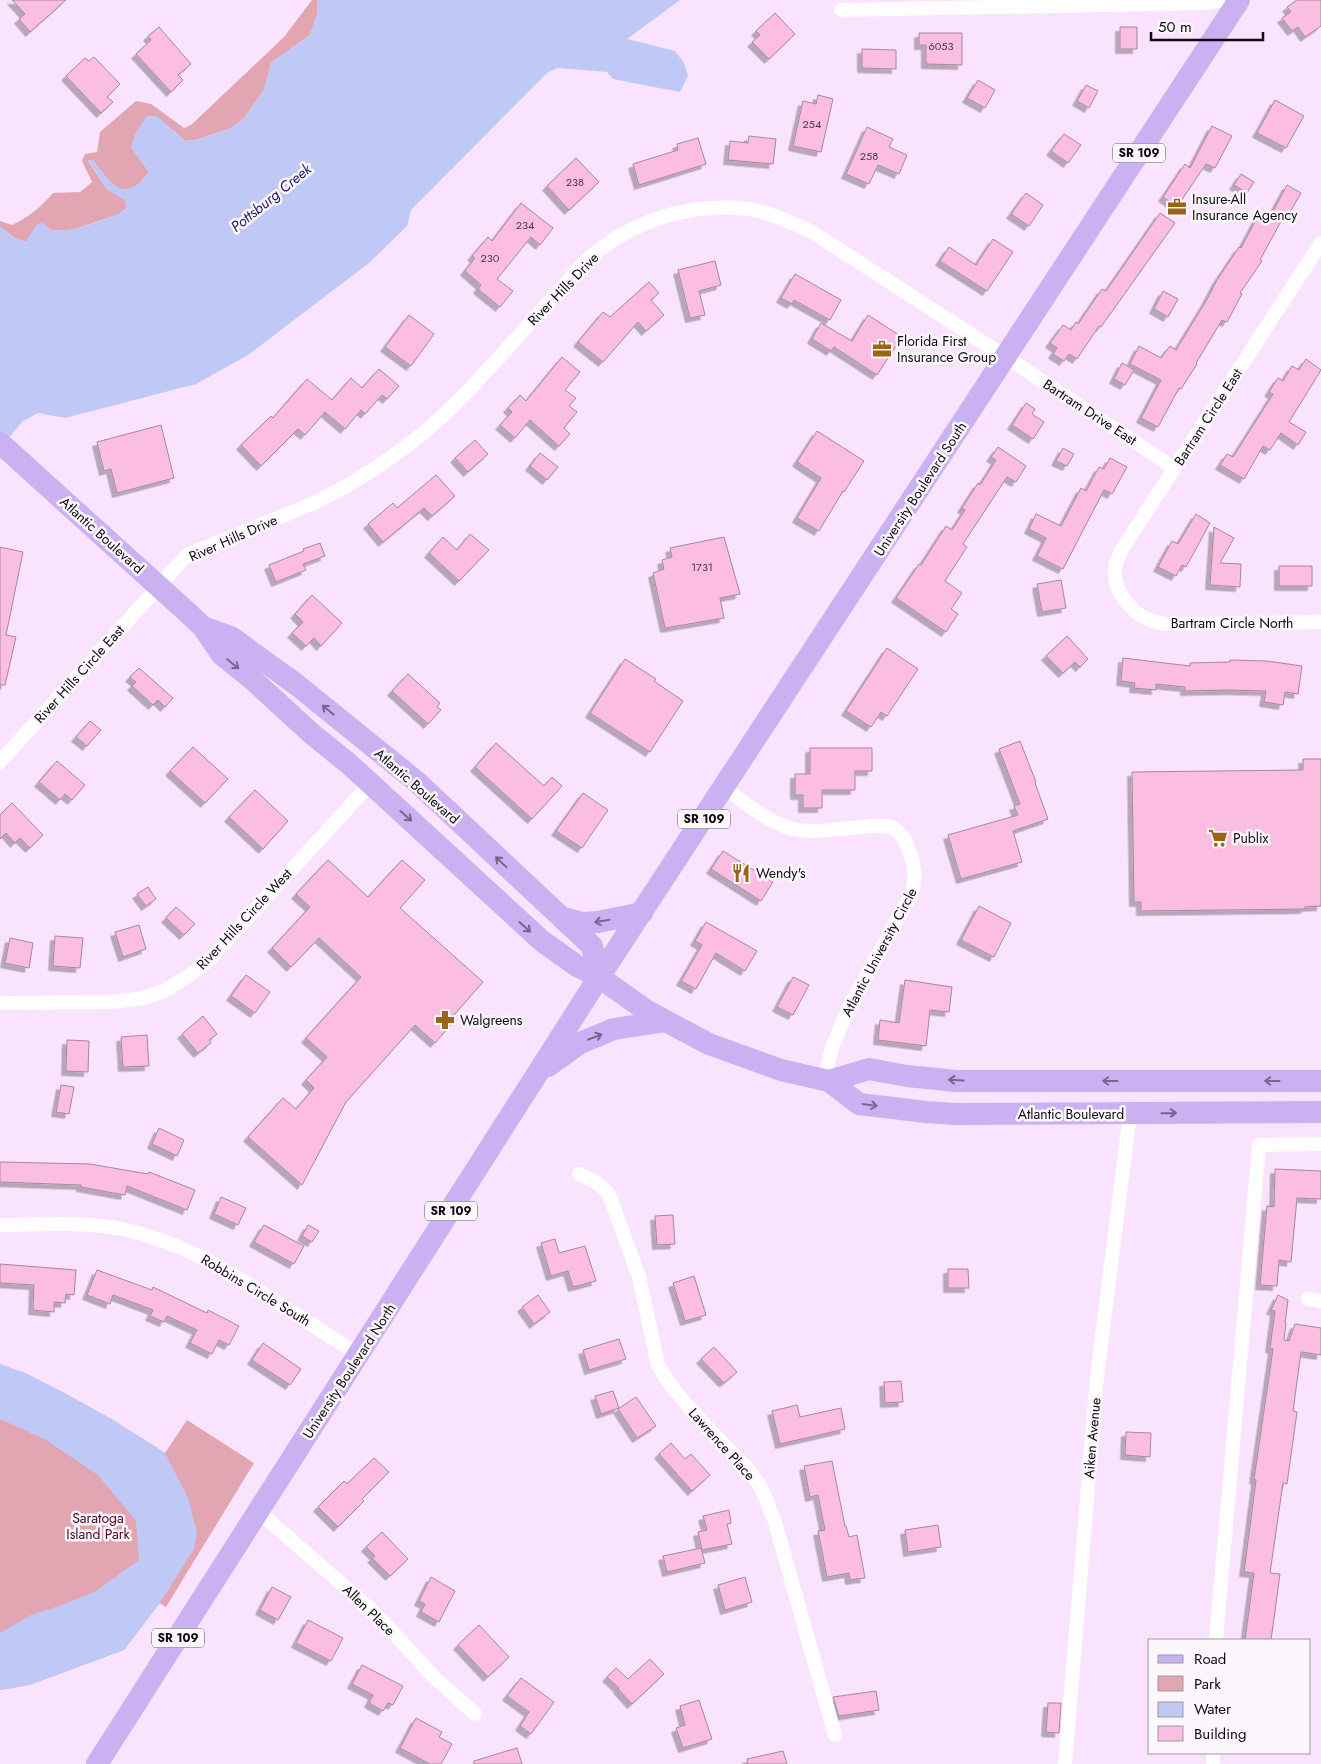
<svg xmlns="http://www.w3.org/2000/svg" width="1321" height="1764" font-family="Jost,sans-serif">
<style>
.green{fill:#e2a6b2}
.water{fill:#c0c8f6}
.building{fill:#fcbde2;stroke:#a68899;filter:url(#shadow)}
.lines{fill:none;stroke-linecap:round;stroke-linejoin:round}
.minor{stroke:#fff;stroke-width:14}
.primary{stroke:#cab2f2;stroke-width:22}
.oneway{stroke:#76668d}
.labels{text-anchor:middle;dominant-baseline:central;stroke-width:5;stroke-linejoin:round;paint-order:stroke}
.number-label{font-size:11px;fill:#4b3645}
.shield{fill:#fcf7fd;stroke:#575058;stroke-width:1}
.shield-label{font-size:12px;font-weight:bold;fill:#100911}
.poi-label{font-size:14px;fill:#100911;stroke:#fcf7fd;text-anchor:start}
.street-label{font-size:14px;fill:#100911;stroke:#fcf7fd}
.park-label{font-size:14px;fill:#520322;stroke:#fcf7fd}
.water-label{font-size:15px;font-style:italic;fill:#231c70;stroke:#fcf7fd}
</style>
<defs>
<filter id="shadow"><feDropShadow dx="-4.5" dy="4.5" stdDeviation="0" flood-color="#0004"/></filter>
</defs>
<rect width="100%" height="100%" fill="#fae3fe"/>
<path class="green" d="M312,0H317V15L310,35L271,63L264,90L244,118L231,128L196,140L185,141L173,130L131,147L149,172C125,205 112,186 93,160L88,161L107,189L125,200L127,208L117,215L69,231L51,230L43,224L30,235L27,242L15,238L0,227V221L12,225C29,217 41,207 53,193L80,192L92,182L82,161L85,154L97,152L100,132L136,101L151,104L184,128L191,125L284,37Z
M0,1364C58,1386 112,1419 165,1453L187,1420L254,1463L166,1607L159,1603L124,1650L29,1685L0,1690Z"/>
<path class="water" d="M317,0H680L627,39L675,51L684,63L688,76L680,92L613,79L607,72L558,68L547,73L411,210L407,226L369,263L248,355L196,384L65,418L38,413L23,421L0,448V227L15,238L26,242L37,224L43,223C46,226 49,229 52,230C68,234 113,218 126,209L125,200L107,189L88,160H93C112,185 125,205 149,172L131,147L135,134L147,116H157L185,141L196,140L231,128L244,118L264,90L271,63L310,35L317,15Z
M0,1364L28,1374L112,1419L165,1453L188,1498L197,1532L194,1549L160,1603L124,1650L29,1685L0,1690V1633L31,1615L65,1604L96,1591L139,1560L136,1521L98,1475L46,1440L0,1419Z"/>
<path class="building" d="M12,0H66L30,32L19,19L25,14Z
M1297,0H1321V26L1305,37L1298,27L1292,31L1282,18L1291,12L1287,7Z
M775,13L795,34L769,59L752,42L760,35L756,31Z
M159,27L191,64L178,75L183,80L171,92L136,54L151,40L148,36Z
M1120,27H1137V49H1120Z
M919,33H962V65L926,64V45H919Z
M862,49L896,50V69L862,68Z
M94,57L120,84L107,97L113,102L101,113L66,76L85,58L89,61Z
M978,80L995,90L985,108L967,98Z
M1086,85L1098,91L1089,108L1077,101Z
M818,95L833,99L821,152L793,146L803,101L816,104Z
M1275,100L1304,116L1286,148L1257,133Z
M1212,126L1232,136L1215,168L1206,164L1177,207L1163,197L1185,164L1190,168Z
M867,127L893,139L889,147L907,155L899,174L878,165L869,184L846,174Z
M1064,134L1081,145L1068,163L1051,151Z
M749,136L776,139L773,164L728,160L730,141L748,143Z
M698,138L706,164L639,185L633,164L678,150L677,144Z
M576,158L599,182L569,210L547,186Z
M1241,174L1254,182L1247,193L1234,185Z
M1287,185L1301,193L1289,214L1286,212L1260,260L1262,261L1240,293L1242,294L1227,322L1222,320L1196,363L1197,364L1181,389L1179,388L1158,427L1141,418L1161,380L1130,364L1139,346L1161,358L1170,346L1176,350L1206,301L1217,280L1239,247L1241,248L1260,212L1270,217Z
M1026,193L1043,205L1029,226L1011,214Z
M521,203L553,228L540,245L531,237L497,279L513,291L500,307L478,289L481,285L465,271L475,258L472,256L488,237L492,241Z
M1160,213L1175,223L1101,327L1099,326L1077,359L1069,354L1064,361L1053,354L1057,348L1050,343L1063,325L1071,330L1076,322L1078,324L1102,289L1106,291Z
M993,239L1013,252L987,291L940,261L949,247L976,265Z
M715,261L721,285L699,291L705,315L690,318L678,270Z
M795,274L841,300L830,320L794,300L792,304L781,298Z
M649,282L659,293L651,300L664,315L646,331L638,322L603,362L578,342L603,312L610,317Z
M1163,291L1178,299L1168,317L1154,309Z
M409,315L434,334L411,366L385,347Z
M868,315L902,337L877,375L834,347L831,351L812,339L821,323L852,341Z
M562,357L580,372L565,390L576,398L569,406L577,412L564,428L570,434L559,446L530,420L515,438L500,425L512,412L508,408L520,395L526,401Z
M1306,359L1321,370L1289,422L1306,432L1298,445L1281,433L1270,450L1263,446L1244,479L1220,465L1227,454L1233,457L1273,394L1269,392L1278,378L1283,381L1292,366L1299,370Z
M1122,363L1134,370L1125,385L1114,379Z
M379,369L399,386L387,399L382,395L365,414L361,410L345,429L325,412L305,435L298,429L261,466L241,445L271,416L273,418L307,379L332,400L351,378L362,388Z
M1026,403L1035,409L1032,414L1044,422L1033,439L1012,425Z
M161,425L174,478L117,493L111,469L104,471L97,442Z
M817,431L864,461L844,492L843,491L819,531L797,518L821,478L797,462Z
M475,440L488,454L468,472L455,458Z
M998,447L1026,466L1016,482L1007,477L963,544L967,547L945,581L962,593L951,609L958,614L946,632L896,598L919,564L921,565L946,526L952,530L965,510L962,508L978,483L980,485L996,460L991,457Z
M1063,448L1074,454L1067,466L1056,461Z
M540,453L558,467L547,480L530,466Z
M1110,458L1127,467L1112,494L1104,490L1063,569L1037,556L1046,538L1029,529L1036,514L1061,526L1081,488L1086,491L1099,467L1104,469Z
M436,475L455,496L432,516L424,508L383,542L368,524L393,503L397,508Z
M1196,514L1210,523L1186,567L1182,565L1176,576L1158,567L1172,541L1178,544Z
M1214,527L1234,538L1220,563L1241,564L1240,587L1210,585Z
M470,534L489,550L459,581L429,553L443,537L457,550Z
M724,537L740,594L720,598L724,618L665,628L653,573L664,569L662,560L672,557L670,548Z
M320,543L325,556L303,564L306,570L276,582L269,565L304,551L303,549Z
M0,547L23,552L6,635L16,637L5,685H0Z
M1279,566H1312V586H1279Z
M1061,580L1066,608L1042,612L1037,584Z
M312,595L342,623L321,646L314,638L306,646L292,633L303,622L295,614Z
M1067,636L1088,659L1080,667L1075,662L1063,673L1046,656Z
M887,648L918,669L887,716L881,712L871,727L846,711Z
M1123,658L1190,666V663L1230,662V660L1267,661L1302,666L1298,694L1285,692L1283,705L1264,702L1266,691L1230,690L1185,691V687L1156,684V690L1134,688L1135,683L1121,681Z
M625,659L656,679L654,681L683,701L650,752L590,713Z
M139,668L173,698L165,707L158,700L153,705L132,686L136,682L130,677Z
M408,674L440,703L437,707L441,710L428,724L392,691Z
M90,721L101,730L87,746L76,737Z
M1020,741L1036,782L1035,783L1048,819L1013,831L1022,862L961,879L948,835L1018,815L1014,806L1020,804L999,749Z
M496,743L544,786L552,777L562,786L532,819L475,767Z
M193,747L228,779L205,803L170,771Z
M810,748H872V771H855V790H822V808H803V795H795V774H810Z
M1303,759H1321V906L1305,907V909L1141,911V902H1134L1132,772L1303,770Z
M57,761L85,785L72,800L65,794L60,800L39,782Z
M255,790L288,821L263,849L229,817Z
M583,793L608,810L582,848L556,831Z
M12,803L43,835L30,848L20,838L15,843L6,833L0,839V815Z
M723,851L773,882L761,901L711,869Z
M328,860L368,897L402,860L425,880L400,908L483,982L453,1016L456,1019L435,1043L415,1025L346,1102L302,1185L248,1137L283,1098L296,1109L314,1088L306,1080L327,1057L306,1038L361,977L319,938L291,967L272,948L310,907L296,894Z
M148,887L156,899L146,906L137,894Z
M979,906L1011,923L994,957L961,940Z
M176,907L195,924L184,935L166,918Z
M706,922L757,951L745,971L716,953L696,989L681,981L702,945L695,941Z
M139,925L146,949L123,957L115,932Z
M55,936L83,938L80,968L53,966Z
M10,938L33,943L29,968L5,963Z
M246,975L270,992L255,1013L231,996Z
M793,977L809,985L793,1015L777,1007Z
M905,980L952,987L949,1012L930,1010L926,1046L878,1040L880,1020L899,1023Z
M203,1016L217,1034L209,1040L211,1043L198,1053L182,1034Z
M147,1035L149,1066L123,1067L121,1037Z
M67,1040L89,1041L88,1072L66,1071Z
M61,1085L74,1087L69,1114L56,1112Z
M159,1128L184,1140L177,1156L152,1144Z
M0,1162L90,1164L148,1174L149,1172L195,1190L187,1210L127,1186L125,1195L81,1187V1185L0,1182Z
M1275,1169L1321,1171V1199L1297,1198L1291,1262L1279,1260L1277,1286L1260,1285L1267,1206L1274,1207Z
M221,1197L246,1208L238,1225L214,1214Z
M673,1215L675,1244L657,1245L655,1216Z
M264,1225L304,1246L294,1264L254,1242Z
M308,1225L319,1231L312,1242L302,1236Z
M555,1239L559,1253L585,1246L596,1281L573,1287L568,1271L551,1276L541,1243Z
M0,1264L76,1270L74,1295L66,1294L65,1303L54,1302V1312L33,1310L34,1285L0,1283Z
M948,1269H968L969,1288H948Z
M97,1270L152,1290L153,1287L207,1313L208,1310L239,1326L229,1345L219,1340L212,1354L190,1343L197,1330L167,1316L164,1322L150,1316L153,1310L113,1295L110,1304L87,1295Z
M694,1276L706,1315L685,1321L673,1283Z
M538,1295L550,1312L534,1324L522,1307Z
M1278,1295L1288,1300L1285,1323H1286L1284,1340L1289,1341L1295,1324L1321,1328V1355L1301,1352L1293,1411L1297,1412L1287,1484L1283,1483L1270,1573L1280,1574L1271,1640H1245L1254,1573L1244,1572L1256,1480L1254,1479L1273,1349L1270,1348L1275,1311L1271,1310Z
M619,1339L626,1359L589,1370L583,1350Z
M263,1343L301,1369L290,1385L252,1360Z
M714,1347L737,1372L725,1382H723L701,1359Z
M901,1381L903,1402L885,1403L884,1382Z
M613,1391L619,1408L601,1414L595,1396Z
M636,1397L656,1426L637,1438L618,1409Z
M797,1405L800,1417L841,1408L845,1429L780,1444L772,1411Z
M1126,1432L1151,1433L1150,1457L1125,1455Z
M671,1443L685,1459L691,1454L710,1475L692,1491L659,1454Z
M374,1458L389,1472L362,1499L364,1501L338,1527L318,1507L344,1481L347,1484Z
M832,1461L845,1526H846L849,1537L857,1535L865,1578L850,1580L849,1573L827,1577L818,1531L825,1530L818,1495L810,1497L804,1466Z
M729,1510L731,1523L727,1524L732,1544L702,1550L698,1532L707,1530L703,1516Z
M938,1525L941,1547L908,1552L905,1530Z
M382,1532L408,1559L390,1576L372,1558L375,1556L366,1547Z
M701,1548L705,1563L667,1572L663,1556Z
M431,1577L455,1591L439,1622L421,1612L425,1604L419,1601Z
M745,1577L752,1602L725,1610L718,1585Z
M272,1587L291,1597L278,1620L260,1610Z
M308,1620L343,1638L331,1661L296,1643Z
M479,1625L509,1657L488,1677L458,1645Z
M650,1659L664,1674L632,1704L618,1689L619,1688L607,1677L616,1668L628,1679Z
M362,1665L403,1686L393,1705L388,1703L383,1711L369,1703L373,1695L352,1684Z
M521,1678L554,1702L531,1734L520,1726L529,1712L507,1696Z
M876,1691L879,1710L839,1716L833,1697Z
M699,1700L712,1739L683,1748L676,1728L685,1725L680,1706Z
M1048,1703H1061L1059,1733L1046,1732Z
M416,1718L442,1732L439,1737L452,1744L441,1764H430L400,1748Z
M517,1748L522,1764H474V1761Z
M783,1751L787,1764H748L747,1759Z"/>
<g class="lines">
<path class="minor" d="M841,10L1204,3L1229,0
M1321,243L1122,549C1119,555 1116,562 1115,568C1112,589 1131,613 1150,620C1155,622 1161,623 1166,624L1321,622
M0,762L187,555L314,503C362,480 415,444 453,406C489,371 522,331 556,294C565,284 574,273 584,263C627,222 688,202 748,209C770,212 792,222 812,232L1006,357L1174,468
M724,788C745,802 768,823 793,829C815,834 840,828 862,827C872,826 884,824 893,828C902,833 907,843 910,853C915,868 916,878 912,893L848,1009L832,1048L824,1080
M0,1003L113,1002L143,998L164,991L187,977L208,961L370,784
M579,1174L596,1182L609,1194L639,1277L658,1365L670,1384L690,1409L747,1468L761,1487L775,1522L835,1735
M0,1225C40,1225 82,1221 122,1229C180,1241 223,1268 272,1299C301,1318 330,1336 359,1355
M1308,1299L1321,1301
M258,1511L377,1615L432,1675L475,1714
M1216,1640L1259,1145L1321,1144
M1065,1764L1097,1377L1130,1114
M1213,1764V1753"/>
<path class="primary" d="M0,443L187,612L203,627L222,655L252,679L312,734L348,763L542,941L577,966L599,977L647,1011L709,1044L781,1070L829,1081L859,1104L926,1112L956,1114L1321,1112
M203,627L231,637L297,685L417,782L592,946L599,977
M563,918L582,923L598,922L642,913
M548,1066L580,1043L614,1029L666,1021
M829,1081L869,1069L907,1076L956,1081H1321
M97,1764L599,977L1239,0"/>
</g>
<defs><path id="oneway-shaft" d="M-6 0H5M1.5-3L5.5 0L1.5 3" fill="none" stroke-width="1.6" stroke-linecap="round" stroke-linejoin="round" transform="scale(1.25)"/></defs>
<g class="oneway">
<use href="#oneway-shaft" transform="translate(233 664) rotate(39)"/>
<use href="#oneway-shaft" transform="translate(328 710) rotate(-141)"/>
<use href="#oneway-shaft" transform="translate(406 816) rotate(42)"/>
<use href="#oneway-shaft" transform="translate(501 862) rotate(-137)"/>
<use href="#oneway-shaft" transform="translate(602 921) rotate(170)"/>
<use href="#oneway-shaft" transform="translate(525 927) rotate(42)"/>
<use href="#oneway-shaft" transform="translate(595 1037) rotate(-21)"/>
<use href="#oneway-shaft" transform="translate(956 1080) rotate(-177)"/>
<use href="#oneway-shaft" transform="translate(1110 1081) rotate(-180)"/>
<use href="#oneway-shaft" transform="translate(1272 1081) rotate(-180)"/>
<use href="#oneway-shaft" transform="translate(870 1105) rotate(8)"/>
<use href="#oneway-shaft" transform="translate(1169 1113) rotate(-1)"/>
</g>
<defs>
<g id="office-bare" transform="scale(1.5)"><path d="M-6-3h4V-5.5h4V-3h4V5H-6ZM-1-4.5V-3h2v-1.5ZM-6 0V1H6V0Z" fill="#986519" stroke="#fcf7fd" stroke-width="2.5" paint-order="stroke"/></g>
<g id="supermarket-bare" transform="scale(1.5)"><path d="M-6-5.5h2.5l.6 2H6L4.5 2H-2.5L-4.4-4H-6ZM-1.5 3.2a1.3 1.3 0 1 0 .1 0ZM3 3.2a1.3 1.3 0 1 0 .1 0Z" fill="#986519" stroke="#fcf7fd" stroke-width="2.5" paint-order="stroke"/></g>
<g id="restaurant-bare" transform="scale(1.5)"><path d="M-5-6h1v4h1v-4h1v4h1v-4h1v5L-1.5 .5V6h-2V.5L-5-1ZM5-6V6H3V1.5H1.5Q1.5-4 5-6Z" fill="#986519" stroke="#fcf7fd" stroke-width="2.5" paint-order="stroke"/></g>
<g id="pharmacy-bare" transform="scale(1.5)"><path d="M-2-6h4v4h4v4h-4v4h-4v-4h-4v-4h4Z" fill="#986519" stroke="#fcf7fd" stroke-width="2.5" paint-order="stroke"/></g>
</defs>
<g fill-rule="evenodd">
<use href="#office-bare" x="1177" y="207"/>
<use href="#office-bare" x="882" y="349"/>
<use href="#supermarket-bare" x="1218" y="838"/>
<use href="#restaurant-bare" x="741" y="873"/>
<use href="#pharmacy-bare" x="445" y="1020"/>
</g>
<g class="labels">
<g class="number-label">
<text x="941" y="46">6053</text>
<text x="812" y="124">254</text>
<text x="869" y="156">258</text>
<text x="575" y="182">238</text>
<text x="525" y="225">234</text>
<text x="490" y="258">230</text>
<text x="702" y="567">1731</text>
</g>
<g class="shield">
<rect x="1113" y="143.5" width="52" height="19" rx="4"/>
<rect x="678" y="809.5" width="52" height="19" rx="4"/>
<rect x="425" y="1201.5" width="52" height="19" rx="4"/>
<rect x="152" y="1628.5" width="52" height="19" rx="4"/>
</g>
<g class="shield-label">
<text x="1139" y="153">SR 109</text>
<text x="704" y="819">SR 109</text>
<text x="451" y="1211">SR 109</text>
<text x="178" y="1638">SR 109</text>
</g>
<g class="poi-label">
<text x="1192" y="199">Insure-All<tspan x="1192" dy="16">Insurance Agency</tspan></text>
<text x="897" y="341">Florida First<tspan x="897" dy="16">Insurance Group</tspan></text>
<text x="1233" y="838">Publix</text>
<text x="756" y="873">Wendy's</text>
<text x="460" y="1020">Walgreens</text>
</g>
<g class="street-label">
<text transform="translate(563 289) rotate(-46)">River Hills Drive</text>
<text transform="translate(1090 412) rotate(33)">Bartram Drive East</text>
<text transform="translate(1208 417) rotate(-57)">Bartram Circle East</text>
<text transform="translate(920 489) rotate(-57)">University Boulevard South</text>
<text transform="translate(102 535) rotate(42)">Atlantic Boulevard</text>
<text transform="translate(233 538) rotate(-24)">River Hills Drive</text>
<text x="1232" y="623">Bartram Circle North</text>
<text transform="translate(79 674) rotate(-48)">River Hills Circle East</text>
<text transform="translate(417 786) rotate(41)">Atlantic Boulevard</text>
<text transform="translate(244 919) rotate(-47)">River Hills Circle West</text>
<text transform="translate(879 952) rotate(-62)">Atlantic University Circle</text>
<text x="1071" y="1114">Atlantic Boulevard</text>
<text transform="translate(256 1290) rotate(31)">Robbins Circle South</text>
<text transform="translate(349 1371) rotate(-57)">University Boulevard North</text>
<text transform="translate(1092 1438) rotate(-85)">Aiken Avenue</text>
<text transform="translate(722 1444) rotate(48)">Lawrence Place</text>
<text transform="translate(369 1610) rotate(44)">Allen Place</text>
</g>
<g class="park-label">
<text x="98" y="1518">Saratoga<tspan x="98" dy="16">Island Park</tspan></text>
</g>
<g class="water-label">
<text transform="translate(271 198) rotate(-39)">Pottsburg Creek</text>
</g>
</g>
<rect x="1148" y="1639" width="162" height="115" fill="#fcf7fd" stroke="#9e989f"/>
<rect x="1158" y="1655" width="25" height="8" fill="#cab2f2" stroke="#9e989f"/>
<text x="1194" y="1664" font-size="15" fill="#100911">Road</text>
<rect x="1158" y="1676" width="25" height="15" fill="#e2a6b2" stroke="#9e989f"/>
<text x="1194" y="1689" font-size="15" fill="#100911">Park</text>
<rect x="1158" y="1702" width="25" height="15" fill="#c0c8f6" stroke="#9e989f"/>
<text x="1194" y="1714" font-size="15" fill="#100911">Water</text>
<rect x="1158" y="1726" width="25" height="15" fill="#fcbde2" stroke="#9e989f"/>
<text x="1194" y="1739" font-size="15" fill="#100911">Building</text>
<path d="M1151 32v8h112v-8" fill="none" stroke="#100911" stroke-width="2.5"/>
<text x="1158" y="32" font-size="15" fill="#100911" stroke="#fcf7fd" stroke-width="4" paint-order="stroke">50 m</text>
</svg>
